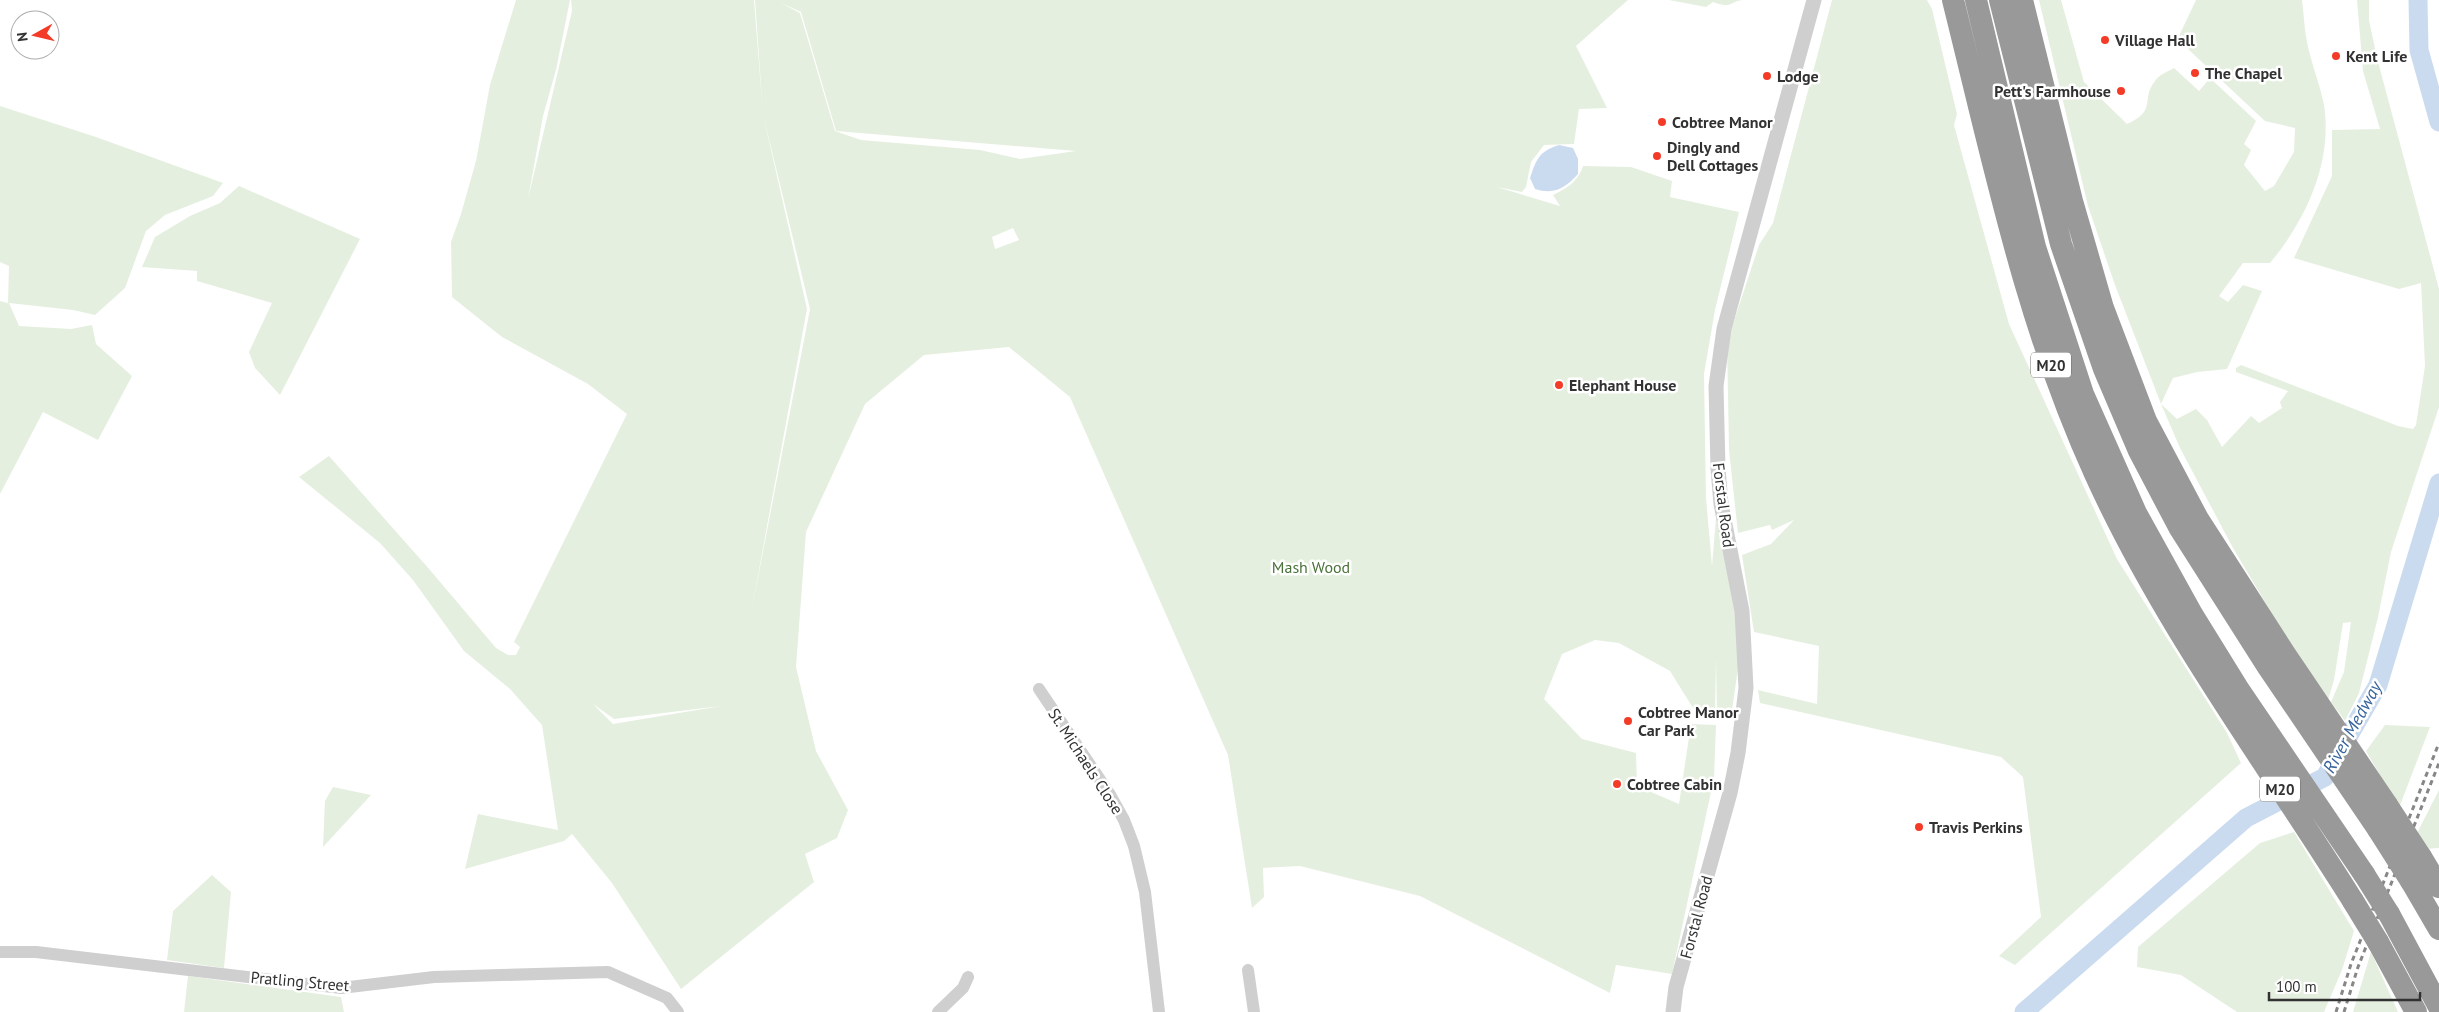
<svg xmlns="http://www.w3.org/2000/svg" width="2439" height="1012" font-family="'PT Sans',sans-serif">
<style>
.green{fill:#e5efdf;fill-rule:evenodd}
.water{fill:#cadbf0}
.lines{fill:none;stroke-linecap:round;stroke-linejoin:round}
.river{stroke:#cadbf0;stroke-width:19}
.minor{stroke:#cfcfcf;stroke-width:12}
.tertiary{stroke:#cfcfcf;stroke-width:15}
.motorway{stroke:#999;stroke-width:22}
.rail{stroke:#878787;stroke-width:3;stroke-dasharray:5 4;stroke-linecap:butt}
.motorway-bridge{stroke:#999;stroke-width:22}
.poi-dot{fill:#f43b28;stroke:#fff;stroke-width:2}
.labels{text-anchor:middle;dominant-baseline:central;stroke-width:5;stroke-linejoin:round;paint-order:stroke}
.shield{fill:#fff;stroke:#707070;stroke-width:1}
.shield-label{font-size:15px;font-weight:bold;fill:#323232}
.poi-label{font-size:16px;font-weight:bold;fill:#323232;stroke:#fff;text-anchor:start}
.street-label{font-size:16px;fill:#323232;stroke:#fff}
.park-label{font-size:16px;fill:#4b723a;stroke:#fff}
.water-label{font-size:18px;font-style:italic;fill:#37649c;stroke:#fff}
</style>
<rect width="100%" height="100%" fill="#fff"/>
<path class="green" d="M516,0H570L556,70L543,116L528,199L572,11L571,0H754L763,114L807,309L752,608L810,309L763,114L755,0H1628L1576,46L1607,108L1579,109L1574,144L1544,145L1531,162L1526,187L1522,192L1497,187L1560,206L1553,195C1567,188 1578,182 1583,166L1631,167L1672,181L1670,197L1739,212L1715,310L1704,374L1706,498L1712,566L1716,518L1735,606L1740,655L1732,710L1725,717L1717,718L1716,658L1715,713L1699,712L1693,708L1670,671L1619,643L1595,640L1562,654L1544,699L1582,739L1636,753L1637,786L1679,804L1691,724L1716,725L1714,778L1672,974L1616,965L1610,993L1420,896L1300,866L1263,868L1264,897L1252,908L1228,755L1070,397L1009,347L924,355L865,404L806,532L796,667L816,751L848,810L837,838L805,854L814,882L681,989L612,883L572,834L564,841L465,869L478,814L558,830L542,725L510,689L464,651L413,580L380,543L299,477L329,456L430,570L496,648L508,655H516L520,647L514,642L627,414L588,384L502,337L452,297L451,242L461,214L476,161L490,85ZM781,3L801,12L836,131L1076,151L1020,159L980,150L861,140L835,131L800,13ZM1013,228L1019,240L995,249L992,237ZM593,704L614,719L721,706L613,724Z
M1669,0H1743C1728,2 1733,9 1713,2L1706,7Z
M1832,0H1927L1932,9L1957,114L1954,125L2009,324L2117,559L2227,733L2241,763L2015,965L1999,956L2041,917L2023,777L2001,757L1760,703L1758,690L1817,704L1819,646L1754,632L1742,555L1771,544L1794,520L1772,530L1770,525L1738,533L1729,450L1727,342L1759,245L1773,223Z
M2039,0H2061L2084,82L2127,124C2158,110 2140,100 2155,81C2160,74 2167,72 2174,68L2199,91L2210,78L2256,121L2244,144L2251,150L2244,165L2265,191L2274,186L2294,152L2295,128L2265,121L2189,50L2185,40L2179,36L2196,0H2302C2304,14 2304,28 2307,42C2311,63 2320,84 2324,105C2333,162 2306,220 2270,263H2243L2219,296L2228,302L2243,285L2262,291L2227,369L2197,372L2173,378L2161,404L2177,419L2196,409L2207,420L2222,447L2251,416L2259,423L2282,408L2280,402L2288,391L2236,372V368L2241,365L2398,426L2413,429L2416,425L2425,366L2421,283L2399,289L2294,258L2332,176V130L2380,129L2363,71L2357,0H2369V20L2377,58L2439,289V407L2391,552L2378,617L2359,693L2345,721L2331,702L2344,672L2351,622L2343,623L2334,680L2328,700L2272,614L2233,548L2180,448L2161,404L2115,285L2088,206Z
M0,106L96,137L223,183L213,196L165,215L146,231L125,288L95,315L73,310L9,303L19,326L71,329L92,325L96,344L132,376L98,440L43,412L0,494V301L8,303L9,266L0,262Z
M239,186L360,239L280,395L255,368L249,352L272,303L197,281V271L142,267L155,237L190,216L220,203Z
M2385,725L2430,727L2399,808L2366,751Z
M333,787L371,795L323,847L325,801Z
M2439,790V848L2425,849L2416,835Z
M2294,832L2354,931L2342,970L2324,1012H2237L2181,975L2137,967L2138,947L2260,843Z
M212,875L231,892L224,968L167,960L173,911Z
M2371,952L2398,1012H2353Z
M188,976L341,997L344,1012H184Z"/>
<path class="water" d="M1559,145L1573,148L1578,159V174C1565,188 1555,195 1535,189L1530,178C1536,160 1539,151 1559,145Z"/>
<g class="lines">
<path class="river" d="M2418,0L2419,50L2439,122
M2024,1012L2246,818L2325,777L2378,685L2439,483"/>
<path class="minor" d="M1039,689L1109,793L1124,820L1134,846L1145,892L1159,1012
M0,952H36L341,988L434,977L608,972L667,998L678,1012
M1248,970L1254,1012
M938,1012L963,988L968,977"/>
<path class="tertiary" d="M1673,1012L1676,987L1730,793L1738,753L1746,688L1742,611L1721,504L1718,469L1716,386L1724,329L1814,0"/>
<path class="motorway" d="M1953,0C1993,160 2026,323 2095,474C2164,626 2264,759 2353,901
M1976,0L2035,247L2083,394L2136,513L2192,614L2239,690L2364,874
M2000,0L2061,244L2104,369L2139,451L2179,527L2268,667L2378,829
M2022,0L2072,201L2103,308L2146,421L2198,519L2285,654L2387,805
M2421,857L2439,887
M2411,881L2439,929
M2389,914L2439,1007
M2378,942L2416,1012"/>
<path class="rail" d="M2336,1012L2351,964L2439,743
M2344,1012L2358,967L2439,763"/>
<path class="motorway-bridge" d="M2387,805L2421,857
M2378,829L2411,881
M2364,874L2389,914
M2353,901L2378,942"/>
</g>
<g class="poi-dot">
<circle cx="2105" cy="40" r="5"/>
<circle cx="2336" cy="56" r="5"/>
<circle cx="2195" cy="73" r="5"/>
<circle cx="1767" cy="76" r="5"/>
<circle cx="2121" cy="91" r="5"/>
<circle cx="1662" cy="122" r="5"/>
<circle cx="1657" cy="156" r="5"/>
<circle cx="1559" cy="385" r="5"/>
<circle cx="1628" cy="721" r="5"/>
<circle cx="1617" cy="784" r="5"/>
<circle cx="1919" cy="827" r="5"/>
</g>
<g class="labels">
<g class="shield">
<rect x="2031" y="352.5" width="40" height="25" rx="4"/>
<rect x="2260" y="776.5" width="40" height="25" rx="4"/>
</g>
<g class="shield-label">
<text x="2051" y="365">M20</text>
<text x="2280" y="789">M20</text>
</g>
<g class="poi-label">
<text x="2115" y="40">Village Hall</text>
<text x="2346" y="56">Kent Life</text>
<text x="2205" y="73">The Chapel</text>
<text x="1777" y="76">Lodge</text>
<text x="2111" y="91" text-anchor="end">Pett's Farmhouse</text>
<text x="1672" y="122">Cobtree Manor</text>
<text x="1667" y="147">Dingly and<tspan x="1667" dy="18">Dell Cottages</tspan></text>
<text x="1569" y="385">Elephant House</text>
<text x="1638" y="712">Cobtree Manor<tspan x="1638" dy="18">Car Park</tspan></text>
<text x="1627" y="784">Cobtree Cabin</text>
<text x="1929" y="827">Travis Perkins</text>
</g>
<g class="street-label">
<text transform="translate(1724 505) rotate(83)">Forstal Road</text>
<text transform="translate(1086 761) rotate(57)">St. Michaels Close</text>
<text transform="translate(1696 917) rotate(-75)">Forstal Road</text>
<text transform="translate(300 981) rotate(5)">Pratling Street</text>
</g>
<g class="park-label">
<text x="1311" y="567">Mash Wood</text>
</g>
<g class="water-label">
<text transform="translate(2352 727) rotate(-61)">River Medway</text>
</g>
</g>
<g transform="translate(35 35) rotate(262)"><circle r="24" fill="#ffffff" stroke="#adadad"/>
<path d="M0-4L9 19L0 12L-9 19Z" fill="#f43b28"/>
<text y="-8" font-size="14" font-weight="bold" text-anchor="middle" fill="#323232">N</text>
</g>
<path d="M2269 992v8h151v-8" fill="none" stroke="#323232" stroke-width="2.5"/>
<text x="2276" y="992" font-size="15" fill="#323232" stroke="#ffffff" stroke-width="4" paint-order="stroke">100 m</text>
</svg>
